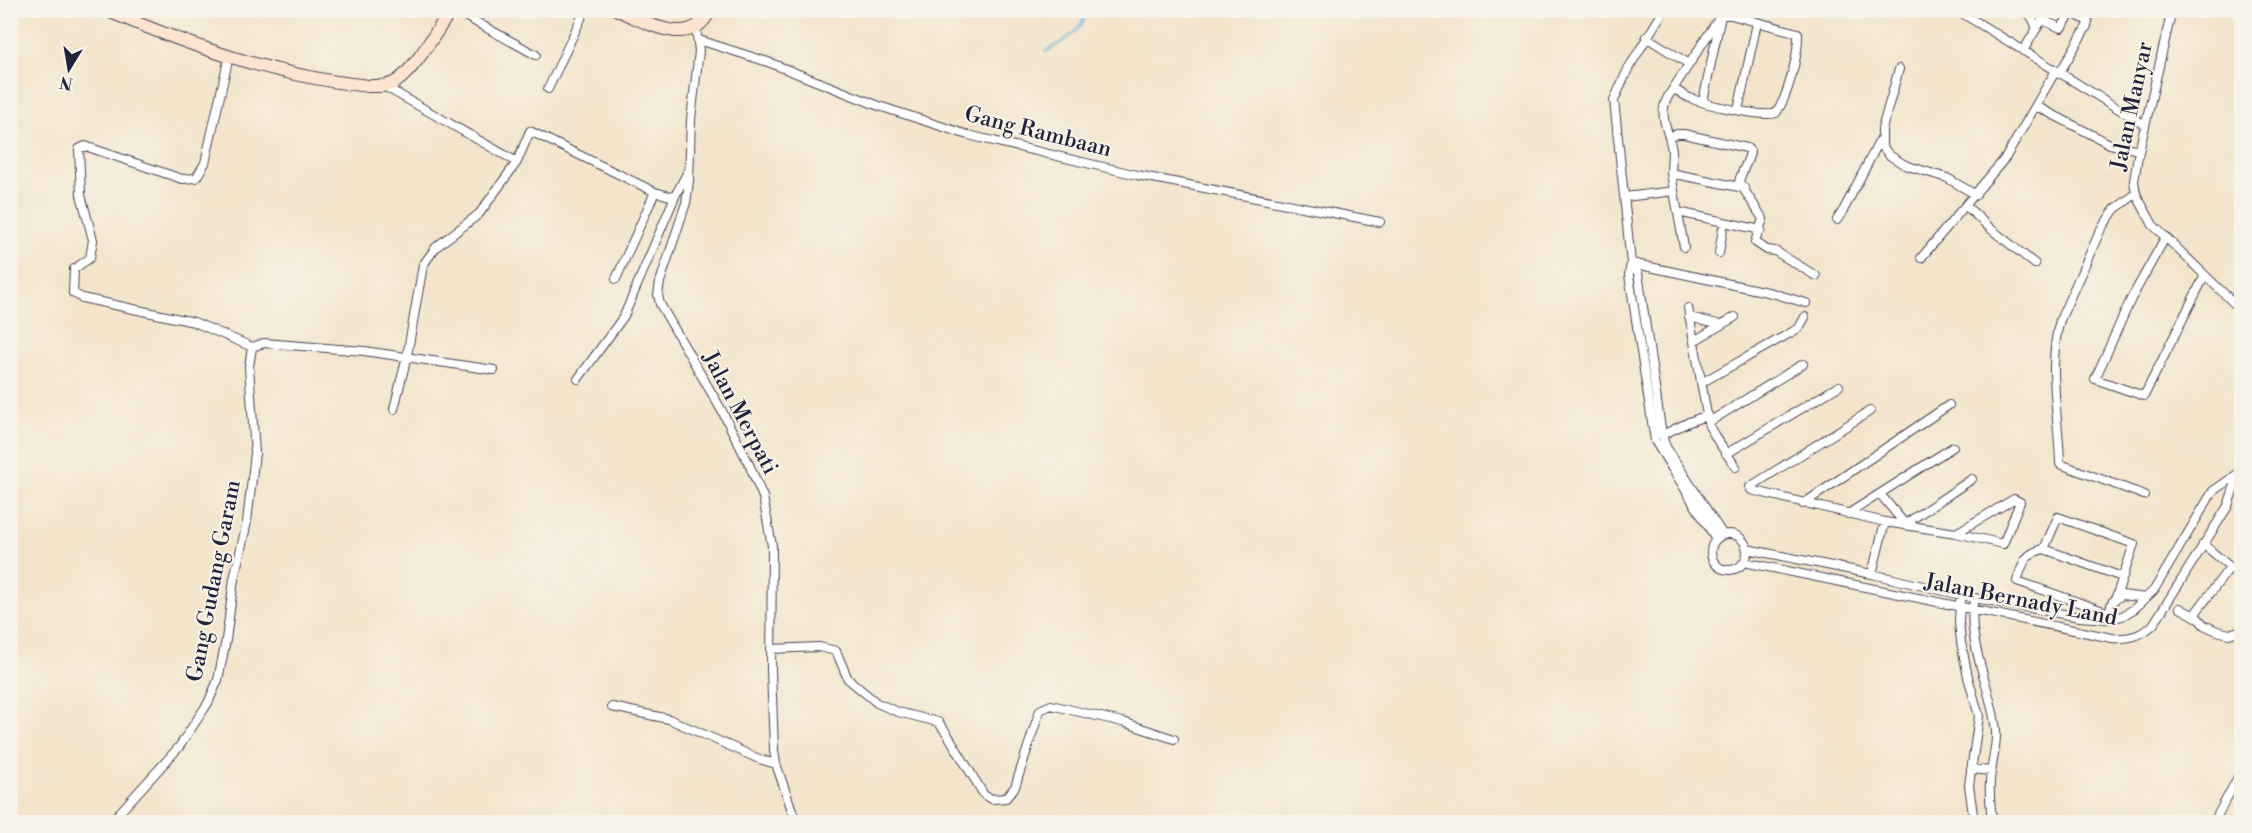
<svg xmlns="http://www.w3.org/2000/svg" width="2252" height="833" font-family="'Libre Bodoni',serif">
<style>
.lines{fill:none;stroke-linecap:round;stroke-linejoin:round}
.stream{stroke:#5babd6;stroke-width:2}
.minor-casing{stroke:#413f51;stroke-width:10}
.secondary-casing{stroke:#413f51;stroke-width:14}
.minor{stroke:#fff;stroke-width:8}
.secondary{stroke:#fde4d1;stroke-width:12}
.labels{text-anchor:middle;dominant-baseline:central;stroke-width:4.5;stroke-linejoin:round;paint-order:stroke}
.street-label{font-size:22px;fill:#22223b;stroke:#f7f3e8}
</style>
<rect width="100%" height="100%" fill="#f7f3e8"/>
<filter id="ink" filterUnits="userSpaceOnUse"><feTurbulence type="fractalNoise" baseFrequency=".0167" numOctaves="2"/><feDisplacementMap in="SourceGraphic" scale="12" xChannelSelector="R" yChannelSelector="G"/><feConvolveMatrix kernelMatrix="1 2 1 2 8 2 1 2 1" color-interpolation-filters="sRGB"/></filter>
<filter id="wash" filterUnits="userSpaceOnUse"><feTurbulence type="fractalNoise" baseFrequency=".008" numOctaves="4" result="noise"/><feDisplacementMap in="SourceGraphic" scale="24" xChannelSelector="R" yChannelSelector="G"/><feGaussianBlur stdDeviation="1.35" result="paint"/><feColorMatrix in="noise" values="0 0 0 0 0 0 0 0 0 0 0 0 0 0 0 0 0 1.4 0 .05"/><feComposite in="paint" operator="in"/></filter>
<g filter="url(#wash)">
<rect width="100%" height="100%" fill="#f3e4cb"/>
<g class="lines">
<path class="stream" d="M1045,52C1062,42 1083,32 1087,10"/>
</g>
</g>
<g filter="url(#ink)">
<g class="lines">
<g class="minor-casing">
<path id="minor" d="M454,10L536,55
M1664,10L1628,69L1614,100L1631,263L1629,275L1655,441L1716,539
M1957,10L2145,125
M2023,10L2031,16L2037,28L2042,20L2061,28L2073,11
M2172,10L2138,156L2134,181L2136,194L2153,225L2242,311
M1721,15H1731L1798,33C1799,53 1788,97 1776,113C1764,118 1704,104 1690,98C1684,96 1679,91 1673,89Z
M696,28L699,51L691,119L689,181L686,203L660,282L658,295L660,304L722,411L748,462L763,497L772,546L771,669L774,750L776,764L796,822
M1646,37L1689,64
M699,40L768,62L879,106L968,135L1137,175L1380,222
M2023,51L2037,28
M229,56L205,163L196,178L182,179L85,146L79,149L81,195L93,240L90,258L74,269L73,293L82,298L194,322L252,347
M1899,69L1882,129V146L1889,155L1905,165L1947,178L1976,195
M2059,74L2087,26L2088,21L2072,13
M384,86L517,162
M548,89L585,10
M1703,101L1721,16
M2036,106L2110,144L2139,150
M1738,110L1757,23
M1669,137C1662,117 1660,106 1673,89
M1671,173L1744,188
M1674,191L1671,173L1672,150L1669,137L1677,134H1684L1747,148L1750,151C1749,162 1741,171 1739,182L1763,219L1755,242L1767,250L1775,251L1816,276
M2136,194L2115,209L2101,229L2060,320C2047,365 2059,417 2060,464L2144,495
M1625,197L1674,191L1684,247
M1966,206L1991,229L2035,264
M1678,212L1761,230
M1837,220L1844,209L1881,138
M2165,238L2131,299L2095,379L2144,396L2204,277
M1719,253L1724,222
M1921,258L2006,157L2055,72
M1631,263L1638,273L1662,435L1666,447L1723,535
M1631,263L1772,293L1806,303
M616,279L655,192
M1688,308L1709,426L1719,443L1736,467
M1689,317L1721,325L1694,341
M1721,325L1735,317
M578,379L624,316L676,194L688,171
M1701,383L1799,328L1805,317
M394,409L407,356L423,265L436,247L479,214L517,162L530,131L655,192L670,196L676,194
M1870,411L1750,487L1751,490L1885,522L1956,533L2003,544L2020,502L2014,499L1956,533
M1709,422L1803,364
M1662,435L1689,422L1708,415
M1726,454L1839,386
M1880,494L1905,524L1972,479
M1803,504L1949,405
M1848,514L1953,447
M1711 552a18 18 0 1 1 36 0a18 18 0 1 1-36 0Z
M2203,544L2242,577
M1747,549L1872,574L1974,598L2080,617L2108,619L2122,616L2134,609L2154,590L2213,491L2236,475
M2044,549L2122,577
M1744,562L2112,638C2130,639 2140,636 2153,625L2228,506L2242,463
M1872,574L1885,522
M1960,601L1959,622L1961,642L1968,677L1979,716L1969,785L1974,822
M1973,605C1968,646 1992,690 1996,731C1997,747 1991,765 1990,781C1989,795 1991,809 1992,822
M2180,608L2198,618L2204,625L2217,631L2229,634L2242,630
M2109,613L2017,581C2023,564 2024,553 2044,549L2058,517L2134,544L2115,600
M2194,615L2230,567
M2108,616L2112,602L2122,595L2146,598
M771,649L819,647L836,651L848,679L877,703L898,712L938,722L948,735L984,795L992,799L1006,798L1015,787L1040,710L1051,705L1126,723L1174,739
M612,707L669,719L759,759L776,764
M1971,769L1991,771
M2241,780L2237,779L2242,767
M111,822L179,747L208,703L218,680L226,640L234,579L247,522L255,453L249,367L252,347L264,343L364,351L494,370
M2214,822L2237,779"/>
</g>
<g class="secondary-casing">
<path id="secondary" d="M106,10C190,46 278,77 369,86C378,86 389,87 397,81C415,69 437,30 451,10
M618,10C647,23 692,50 710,10"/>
</g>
<use href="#minor" class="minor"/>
<use href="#secondary" class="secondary"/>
</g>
</g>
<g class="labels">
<g class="street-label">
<text transform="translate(2132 106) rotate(-78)">Jalan Manyar</text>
<text transform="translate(1038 132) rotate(14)">Gang Rambaan</text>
<text transform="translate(740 413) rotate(62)">Jalan Merpati</text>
<text transform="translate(214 581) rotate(-79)">Gang Gudang Garam</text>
<text transform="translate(2021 600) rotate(11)">Jalan Bernady Land</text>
</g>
</g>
<rect width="2252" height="833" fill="none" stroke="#f7f3e8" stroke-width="36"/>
<g transform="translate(69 69) rotate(191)" stroke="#f7f3e8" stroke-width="4.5" paint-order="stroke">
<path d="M0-4.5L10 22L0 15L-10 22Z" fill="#22223b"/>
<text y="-9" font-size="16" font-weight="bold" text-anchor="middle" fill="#22223b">N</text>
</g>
</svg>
